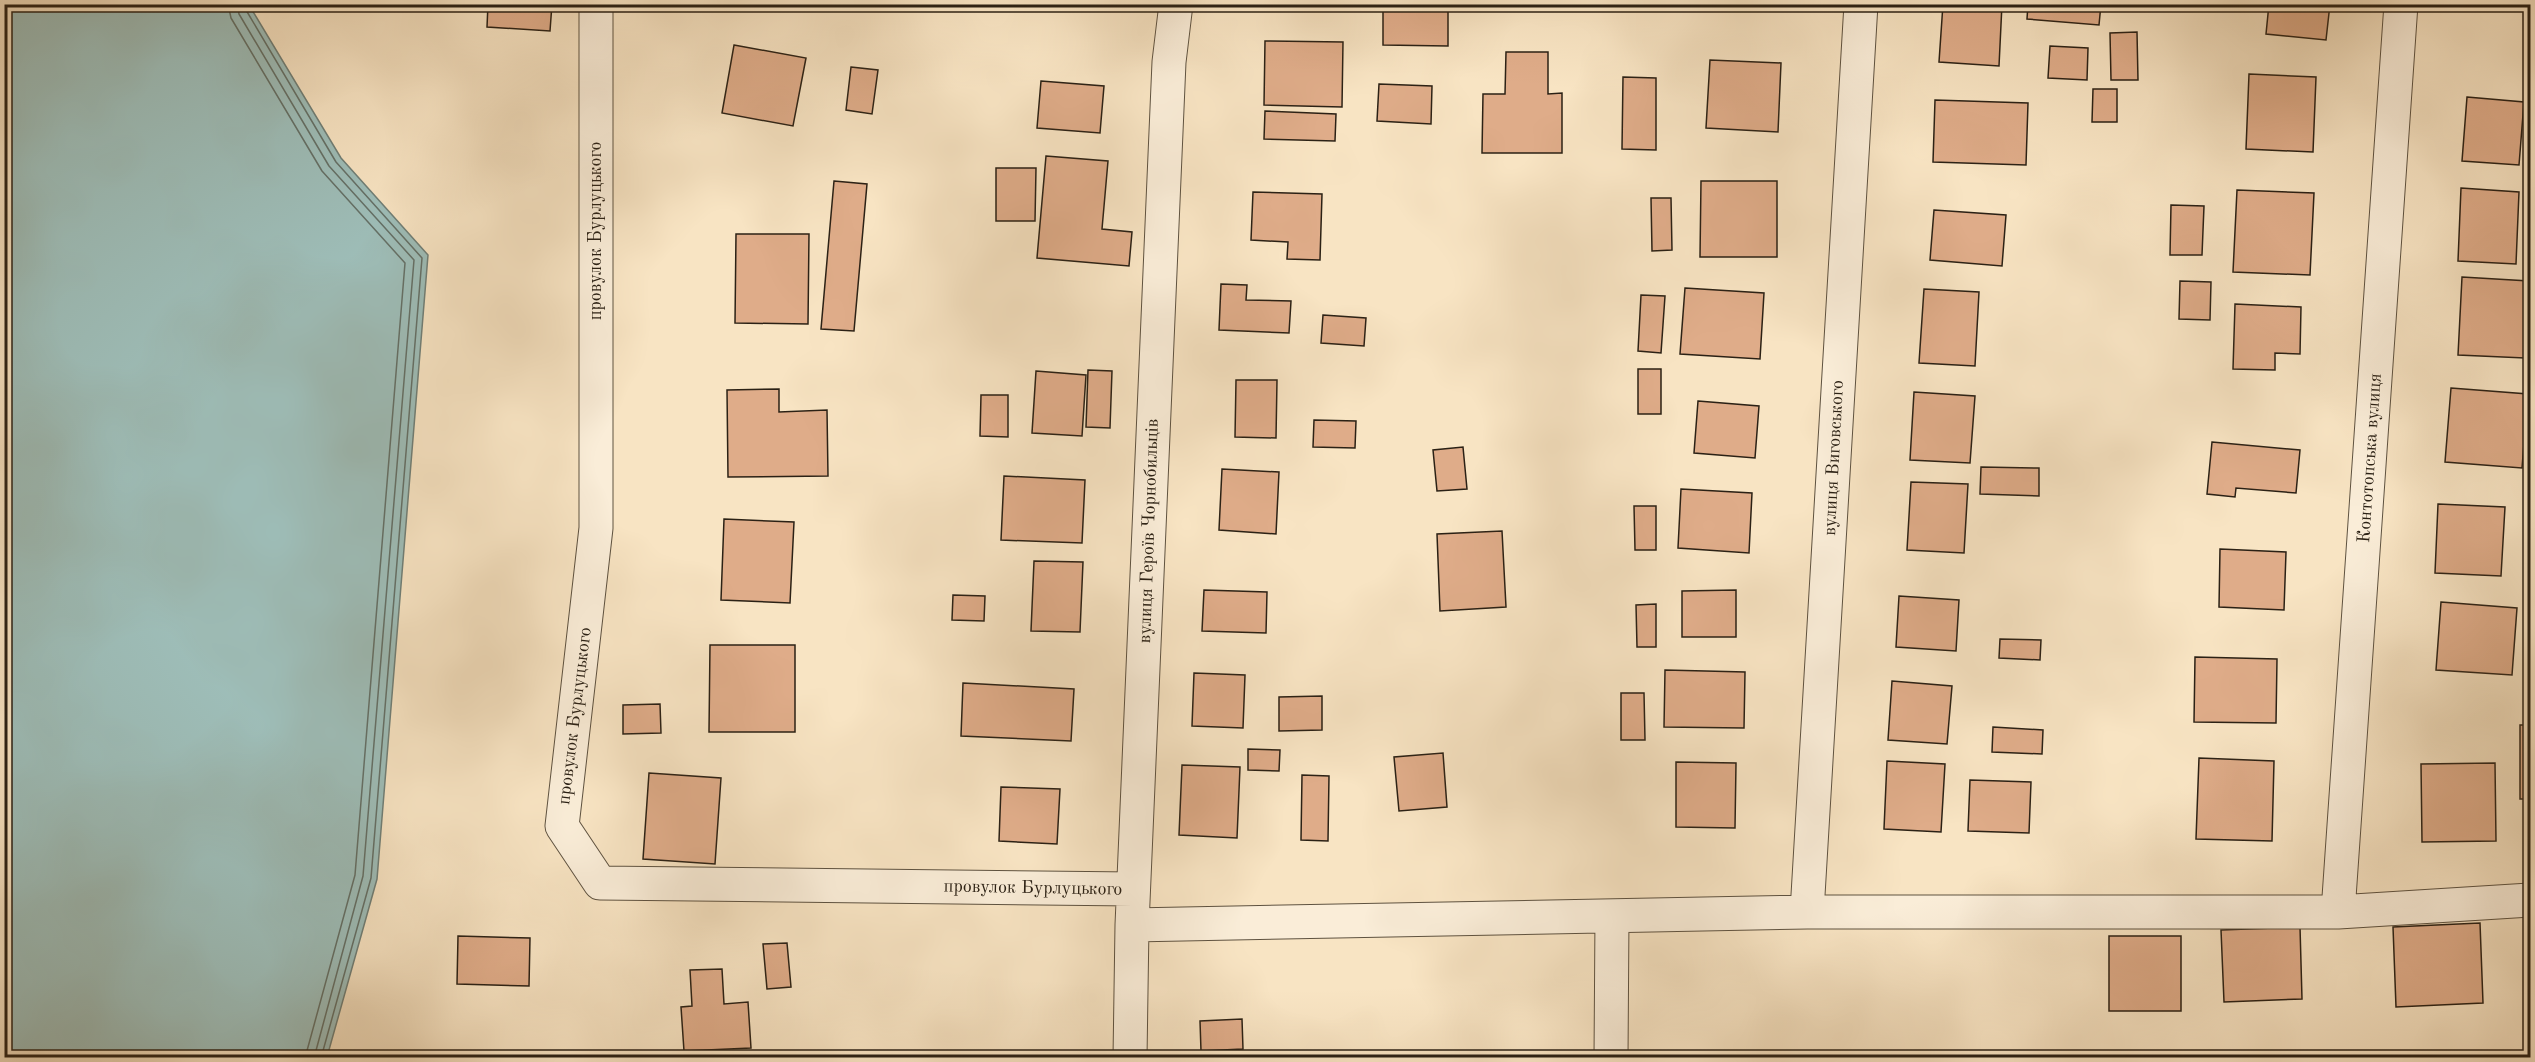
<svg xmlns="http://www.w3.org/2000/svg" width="2535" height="1062" font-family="'Old Standard TT',serif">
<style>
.water{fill:#9ebeb9;stroke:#707f77;stroke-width:1.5}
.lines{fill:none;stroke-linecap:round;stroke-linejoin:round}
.shore{stroke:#647067;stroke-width:1.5}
.building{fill:#dfac89;stroke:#2b2115;stroke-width:1.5}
.minor-casing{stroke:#5e5240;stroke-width:35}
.minor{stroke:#faedd8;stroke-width:33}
.labels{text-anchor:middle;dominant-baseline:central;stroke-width:5;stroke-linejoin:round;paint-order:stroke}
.street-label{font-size:18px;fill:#2b2115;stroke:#faedd8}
</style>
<rect width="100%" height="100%" fill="#f8e4c3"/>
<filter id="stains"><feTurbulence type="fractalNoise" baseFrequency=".00333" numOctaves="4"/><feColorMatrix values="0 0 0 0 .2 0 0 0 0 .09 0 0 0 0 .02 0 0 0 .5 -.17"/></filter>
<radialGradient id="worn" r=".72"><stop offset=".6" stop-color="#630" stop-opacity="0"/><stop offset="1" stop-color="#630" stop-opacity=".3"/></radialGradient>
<path class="water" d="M5,4L249,5L341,158L428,255L377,879L327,1057H5Z"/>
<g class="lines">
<path class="shore" d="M228,4L231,18L322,171L405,263L355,875L305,1058
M237,4L239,14L329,166L414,260L363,876L314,1058
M245,4L246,10L336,162L422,258L371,878L321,1058"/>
</g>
<path class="building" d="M488,4H552L550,31L487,27Z
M1943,4H2002L1999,66L1939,62Z
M2028,4H2101L2099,25L2027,19Z
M2269,4H2330L2326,40L2266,34Z
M1383,10L1448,11V46L1383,45Z
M2137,32L2138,80H2111L2110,33Z
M1265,41L1343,42L1342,107L1264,105Z
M734,45L806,58L793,126L722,113Z
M2050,46L2088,48L2087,80L2048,78Z
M1506,52H1548V94L1562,93V153H1482L1483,94H1505Z
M1710,60L1781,63L1778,132L1706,128Z
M851,67L878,70L872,114L846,110Z
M2249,74L2316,77L2313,152L2246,149Z
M1623,77L1656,78V150L1622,149Z
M1041,81L1104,86L1100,133L1037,128Z
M1379,84L1432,86L1431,124L1377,121Z
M2093,89H2117V122H2092Z
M2467,97L2524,102L2519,165L2462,161Z
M1935,100L2028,103L2026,165L1933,162Z
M1265,111L1336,114L1335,141L1264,139Z
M1046,156L1108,161L1102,229L1132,232L1129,266L1037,258Z
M996,168H1036L1035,221H996Z
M834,181L867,184L854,331L821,329Z
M1701,181H1777V257H1700Z
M2461,188L2519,192L2516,264L2458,261Z
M2237,190L2314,193L2310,275L2233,272Z
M1253,192L1322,194L1320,260L1287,259L1288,242L1251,240Z
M1651,198H1671L1672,250L1652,251Z
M2171,205L2204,206L2202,255H2170Z
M1934,210L2006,215L2002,266L1930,260Z
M736,234H809L808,324L735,323Z
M2462,277L2529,281L2525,358L2458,355Z
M2180,281L2211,282L2210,320L2179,319Z
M1221,284L1247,285L1246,300L1291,301L1289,333L1219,330Z
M1685,288L1764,293L1760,359L1680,354Z
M1924,289L1979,292L1975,366L1919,363Z
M1641,295L1665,296L1661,353L1638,351Z
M2235,304L2301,307L2300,354L2275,353V370L2233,369Z
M1323,315L1366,318L1364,346L1321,343Z
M1638,369H1661V414H1638Z
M1088,370L1112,371L1110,428L1086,427Z
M1036,371L1086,375L1082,436L1032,433Z
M1236,380H1277L1276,438L1235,437Z
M2451,388L2528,394L2522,468L2445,462Z
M779,389V412L827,410L828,476L728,477L727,390Z
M1914,392L1975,396L1970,463L1910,460Z
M981,395H1008V437L980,436Z
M1698,401L1759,406L1755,458L1694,453Z
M1314,420L1356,421L1355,448L1313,447Z
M2212,442L2300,450L2296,493L2236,488L2235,497L2207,494Z
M1463,447L1467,489L1437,491L1433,450Z
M1981,467L2039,468V496L1980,494Z
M1222,469L1279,472L1276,534L1219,530Z
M1004,476L1085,480L1082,543L1001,540Z
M1911,482L1968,484L1964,553L1907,550Z
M1681,489L1752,493L1749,553L1678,548Z
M2438,504L2505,507L2501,576L2435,573Z
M1634,506H1656V550H1635Z
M724,519L794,522L790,603L721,600Z
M1502,531L1506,607L1440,611L1437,534Z
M2220,549L2286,552L2284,610L2219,607Z
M2527,550H2530V580L2524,579Z
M1034,561L1083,562L1080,632L1031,631Z
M1204,590L1267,592L1266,633L1202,631Z
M1736,590V637H1682V591Z
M953,595L985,596L984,621L952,620Z
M1899,596L1959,600L1956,651L1896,647Z
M2441,602L2517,608L2512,675L2436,670Z
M1656,604V647H1637L1636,605Z
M2000,639L2041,640L2040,660L1999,658Z
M710,645H795V732H709Z
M2195,657L2277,659L2276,723L2194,722Z
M1665,670L1745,672L1744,728L1664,727Z
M1194,673L1245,675L1243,728L1192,726Z
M1892,681L1952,686L1947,744L1888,740Z
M963,683L1074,689L1071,741L961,736Z
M1621,693H1644L1645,740H1621Z
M1322,696V730L1279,731V697Z
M660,704L661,733L623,734V705Z
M2520,725H2530V799H2520Z
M1993,727L2043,730L2042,754L1992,752Z
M1248,749L1280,750L1279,771L1248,770Z
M1443,753L1447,807L1399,811L1394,757Z
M2199,758L2274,761L2272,841L2196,839Z
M1887,761L1945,764L1941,832L1884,829Z
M1676,762L1736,763L1735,828L1676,827Z
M2495,763L2496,841L2422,842L2421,764Z
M1182,765L1240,767L1237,838L1179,835Z
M649,773L721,778L715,864L643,859Z
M1302,775L1329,776L1328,841L1301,840Z
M1970,780L2031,782L2029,833L1968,831Z
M1001,787L1060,789L1057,844L999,841Z
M2480,923L2483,1003L2396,1007L2393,927Z
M2300,927L2302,999L2224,1002L2221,930Z
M458,936L530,938L529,986L457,984Z
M2109,936H2181V1011H2109Z
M787,943L791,987L767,989L763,944Z
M722,969L724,1004L748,1002L751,1048L684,1051L681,1007L692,1006L690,970Z
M1242,1019L1243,1049L1201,1051L1200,1021Z
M1541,1054V1058H1452Z"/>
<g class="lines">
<g class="minor-casing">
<path id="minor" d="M596,4V528L562,826L600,883L1133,889
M1807,912L1861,4
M2338,912L2401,4
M1132,925L1807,912H2338L2530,900
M1130,1058L1132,925L1169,62L1176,4
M1611,1058L1612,916"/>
</g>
<use href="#minor" class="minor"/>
</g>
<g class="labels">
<g class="street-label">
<text transform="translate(596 231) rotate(-90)">провулок Бурлуцького</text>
<text transform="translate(1834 458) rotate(-87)">вулиця Виговського</text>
<text transform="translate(2370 458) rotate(-86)">Контотопська вулиця</text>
<text transform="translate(1149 531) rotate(-88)">вулиця Героїв Чорнобильців</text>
<text transform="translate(575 716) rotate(-83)">провулок Бурлуцького</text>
<text transform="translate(1033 888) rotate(1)">провулок Бурлуцького</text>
</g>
</g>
<rect width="2535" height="1062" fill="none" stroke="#f8e4c3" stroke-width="24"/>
<rect x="6" y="6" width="2523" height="1050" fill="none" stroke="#2b2115" stroke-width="3"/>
<rect x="12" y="12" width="2511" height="1038" fill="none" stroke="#2b2115" stroke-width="1.5"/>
<rect width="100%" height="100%" filter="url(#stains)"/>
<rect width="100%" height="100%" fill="url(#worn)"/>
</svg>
